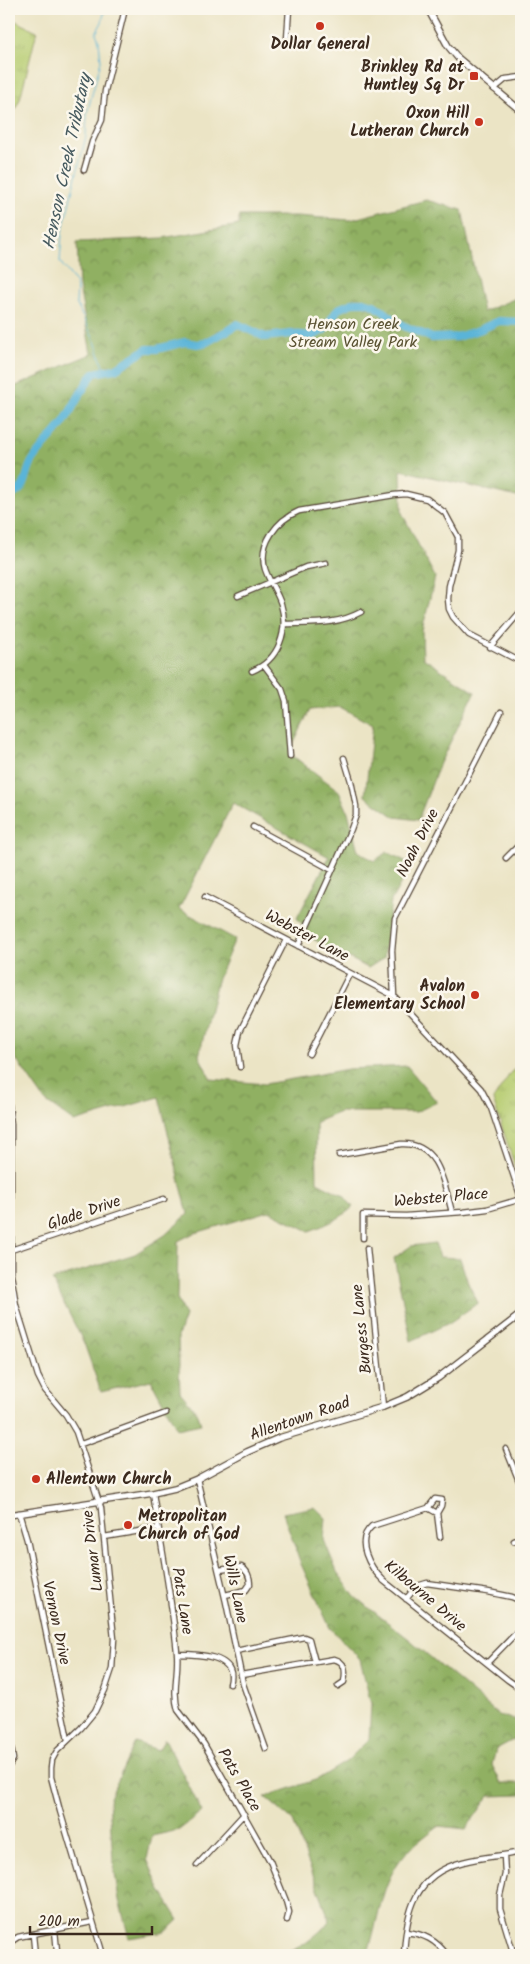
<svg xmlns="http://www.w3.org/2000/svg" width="530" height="1964" font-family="Kalam,sans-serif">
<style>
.grass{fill:url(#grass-tufts);stroke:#787b47}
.forest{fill:url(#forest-crowns);stroke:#666d40}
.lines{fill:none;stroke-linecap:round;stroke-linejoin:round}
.stream{stroke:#5ab4d8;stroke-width:1}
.river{stroke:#5ab4d8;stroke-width:8}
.minor-casing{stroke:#554637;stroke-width:7}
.major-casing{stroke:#554637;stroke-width:8}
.minor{stroke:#fff;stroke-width:4.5}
.major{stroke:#fff;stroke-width:5.5}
.poi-dot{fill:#c8321e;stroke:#fbf7ec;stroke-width:2}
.labels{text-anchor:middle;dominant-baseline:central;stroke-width:5;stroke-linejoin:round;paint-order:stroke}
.poi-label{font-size:16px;font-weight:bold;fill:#3b2a1e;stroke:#fbf7ec;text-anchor:end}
.park-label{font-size:16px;fill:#5a5232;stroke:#fbf7ec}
.street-label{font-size:16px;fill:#3b2a1e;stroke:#fbf7ec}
.water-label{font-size:18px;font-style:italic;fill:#465a5f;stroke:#fbf7ec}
</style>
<defs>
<pattern id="grass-tufts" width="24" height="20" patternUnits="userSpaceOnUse" patternTransform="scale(1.25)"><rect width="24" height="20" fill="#b6cc70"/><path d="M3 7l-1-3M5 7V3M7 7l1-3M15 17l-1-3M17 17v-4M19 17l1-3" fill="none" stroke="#9daf61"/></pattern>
<pattern id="forest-crowns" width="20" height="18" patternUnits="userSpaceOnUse" patternTransform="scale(1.25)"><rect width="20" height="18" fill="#90b062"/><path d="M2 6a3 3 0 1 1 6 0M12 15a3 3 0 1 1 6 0" fill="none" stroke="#778f50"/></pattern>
</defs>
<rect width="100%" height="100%" fill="#fbf7ec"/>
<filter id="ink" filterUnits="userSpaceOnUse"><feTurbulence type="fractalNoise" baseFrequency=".02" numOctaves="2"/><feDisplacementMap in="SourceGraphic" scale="10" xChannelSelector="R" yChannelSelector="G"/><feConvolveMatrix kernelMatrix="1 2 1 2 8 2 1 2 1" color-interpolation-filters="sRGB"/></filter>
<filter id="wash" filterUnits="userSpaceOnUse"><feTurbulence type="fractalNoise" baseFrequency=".0096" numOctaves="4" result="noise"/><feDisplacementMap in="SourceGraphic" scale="20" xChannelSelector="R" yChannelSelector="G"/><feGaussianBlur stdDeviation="1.12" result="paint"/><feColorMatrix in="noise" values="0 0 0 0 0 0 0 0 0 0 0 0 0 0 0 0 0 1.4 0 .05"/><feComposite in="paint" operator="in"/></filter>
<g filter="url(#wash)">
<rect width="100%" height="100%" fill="#ebe4c5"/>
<path class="grass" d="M9,18L37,31L20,99L14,112H9Z
M521,1065V1172L517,1173L493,1100L511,1072Z"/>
<path class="forest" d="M426,200L462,210L483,312L521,296V498L401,470L402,513L435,577L422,631L423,658L475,692L440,763L418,820L395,817L365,796L373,725L340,707L310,710L289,753L339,791L348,812L358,851L374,861L387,852L411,864L391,901L384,958L368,968L313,939L297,918L329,857L233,803L179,909L235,939L217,981L199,1056L211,1079L265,1084L348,1069L407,1066L437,1102L416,1112H340L316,1122L317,1182L343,1195L353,1207C340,1219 326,1225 309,1231L269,1211L192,1234L178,1241L177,1299L185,1316L178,1336L180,1392L197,1412L201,1424L177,1429L151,1380L101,1392L84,1343L52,1280L135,1254L165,1235L188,1214L159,1097L74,1122L45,1101L9,1049V936L11,934L9,930V389L91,354L79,286L77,242L162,238L239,225V216H297L350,220Z
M435,1243L440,1257L460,1258L468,1283L478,1303L449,1323L411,1341L394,1258L411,1246Z
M315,1507L326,1518L324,1540L337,1572L355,1597L409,1639L499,1715L521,1722V1736L496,1749L492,1765L501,1783H521V1795L489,1796L466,1829L438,1826C427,1835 414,1844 405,1854C380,1882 379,1922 367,1955H277C299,1951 315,1937 330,1921L293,1821L265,1797L318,1779L347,1761L369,1739L371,1704L360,1659L330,1628L301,1564L283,1513Z
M165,1739L202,1812L179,1830L152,1836L147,1859L160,1889L179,1920L166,1932L129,1938L119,1900L113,1860L109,1800L135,1742L158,1750Z"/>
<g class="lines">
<path class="stream" d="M104,370L96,344L76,303L77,288L74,280L60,262L62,233L86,136L87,113L101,61L99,41L96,33L102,22L105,9"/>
<path class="river" d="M9,496C31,488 23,475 33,460C43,444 58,433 67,417C76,402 83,387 94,373L115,369L147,349H157L185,342L197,344L205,343L232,328L237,324L265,337L291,334L313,336L324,330L338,309L355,302H364L374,305L404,326L432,338L457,337L479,330L499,321L521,322"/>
</g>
</g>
<g filter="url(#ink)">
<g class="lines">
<g class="minor-casing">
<path id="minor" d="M287,39L289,9
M494,89L506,79L521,77
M84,170L92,142L102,120L105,91L125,9
M238,596L306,567L326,563
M284,624C312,623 337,625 361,612
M490,647L521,611
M264,665L282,689L286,701L290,756
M252,671C279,660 289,631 281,604C277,592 269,581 265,569C258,544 277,520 299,511L394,495L406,494L427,499L445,513L458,537V550L449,586L448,599L449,609L453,617L469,635L521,662
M253,827L332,870
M506,858L521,843
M205,897L394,996L481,1089L491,1108L521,1198
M298,946L351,829L356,815V806L351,781L344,758
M394,996L392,951L395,918L501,712
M309,1054L350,973
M240,1067L237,1045L240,1031L286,940
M9,1105L11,1124V1274L16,1305L38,1376L45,1390L66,1415L76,1432L101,1508L114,1639L112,1669L105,1690L95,1711L81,1728L57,1751L52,1760L51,1768V1777L60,1811L103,1955
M339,1155L401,1144C439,1142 444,1184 452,1212
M363,1238V1215L406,1216L463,1212L487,1209L521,1199
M367,1248L383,1407
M11,1250L164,1199
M81,1444L166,1413
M506,1449L521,1486
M197,1479L226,1602L243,1684L266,1749
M153,1493C161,1546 172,1599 177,1652C179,1672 172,1691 178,1710L204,1744L270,1861L286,1901L289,1912L287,1920
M428,1508L435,1499L442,1500L441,1506L437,1513L440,1537
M19,1513L27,1540L68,1740
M437,1513L428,1508L372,1526C354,1541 370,1568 384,1581L508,1680L521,1689
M104,1537L158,1528
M514,1541L521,1538
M219,1570L241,1567C247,1570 250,1577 250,1584L246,1590L225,1595
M406,1599L417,1586L427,1583L488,1592L512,1597L521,1601
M236,1651L304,1637L309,1639L315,1662
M177,1654C195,1654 239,1654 230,1684
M487,1663L521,1628
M241,1675L334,1659C346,1662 346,1671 344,1682L338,1686
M9,1734L13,1759L9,1766
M504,1856L505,1874L500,1895V1909L514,1955
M197,1865L244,1814
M55,1930L57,1951
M406,1932C424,1934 436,1940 447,1955
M33,1935L35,1955
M9,1943L18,1937L92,1922
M404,1955C406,1911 415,1874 463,1862C482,1857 502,1856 521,1852"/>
</g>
<g class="major-casing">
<path id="major" d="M428,9L448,46L458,58L521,111
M9,1515L153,1493L175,1488L197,1479L247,1452L279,1438L383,1407L407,1397L438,1378L521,1314"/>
</g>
<use href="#minor" class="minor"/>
<use href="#major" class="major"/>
</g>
</g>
<g class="poi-dot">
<circle cx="320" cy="26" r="5"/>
<rect x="469" y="71" width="10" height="10" rx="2.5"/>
<circle cx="479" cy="122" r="5"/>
<circle cx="475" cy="995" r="5"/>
<circle cx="36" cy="1479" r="5"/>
<circle cx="128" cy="1525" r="5"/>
</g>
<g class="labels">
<g class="poi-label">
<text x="320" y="44" text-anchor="middle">Dollar General</text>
<text x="464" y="67">Brinkley Rd at<tspan x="464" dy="18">Huntley Sq Dr</tspan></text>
<text x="469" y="113">Oxon Hill<tspan x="469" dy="18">Lutheran Church</tspan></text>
<text x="465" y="986">Avalon<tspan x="465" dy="18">Elementary School</tspan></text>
<text x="46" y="1479" text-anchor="start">Allentown Church</text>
<text x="138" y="1516" text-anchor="start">Metropolitan<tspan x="138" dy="18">Church of God</tspan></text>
</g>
<g class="park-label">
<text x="353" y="324">Henson Creek<tspan x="353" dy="18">Stream Valley Park</tspan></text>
</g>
<g class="street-label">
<text transform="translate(418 843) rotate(-63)">Noah Drive</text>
<text transform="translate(307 936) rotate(28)">Webster Lane</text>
<text transform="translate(441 1198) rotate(-5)">Webster Place</text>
<text transform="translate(84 1213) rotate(-19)">Glade Drive</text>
<text transform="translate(362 1329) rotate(-96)">Burgess Lane</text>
<text transform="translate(300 1419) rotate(-19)">Allentown Road</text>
<text transform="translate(93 1551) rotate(-97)">Lumar Drive</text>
<text transform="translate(235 1589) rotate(78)">Wills Lane</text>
<text transform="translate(425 1596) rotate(40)">Kilbourne Drive</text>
<text transform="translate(182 1601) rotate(81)">Pats Lane</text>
<text transform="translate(56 1623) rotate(78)">Vernon Drive</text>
<text transform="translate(239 1780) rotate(60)">Pats Place</text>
</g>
<g class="water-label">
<text transform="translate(68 162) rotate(-78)">Henson Creek Tributary</text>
</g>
</g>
<rect width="530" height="1964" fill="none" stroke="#fbf7ec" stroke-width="30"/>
<path d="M30 1926v8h122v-8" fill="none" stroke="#3b2a1e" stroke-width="2.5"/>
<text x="38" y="1926" font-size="15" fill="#3b2a1e" stroke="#fbf7ec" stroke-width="4" paint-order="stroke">200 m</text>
</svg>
